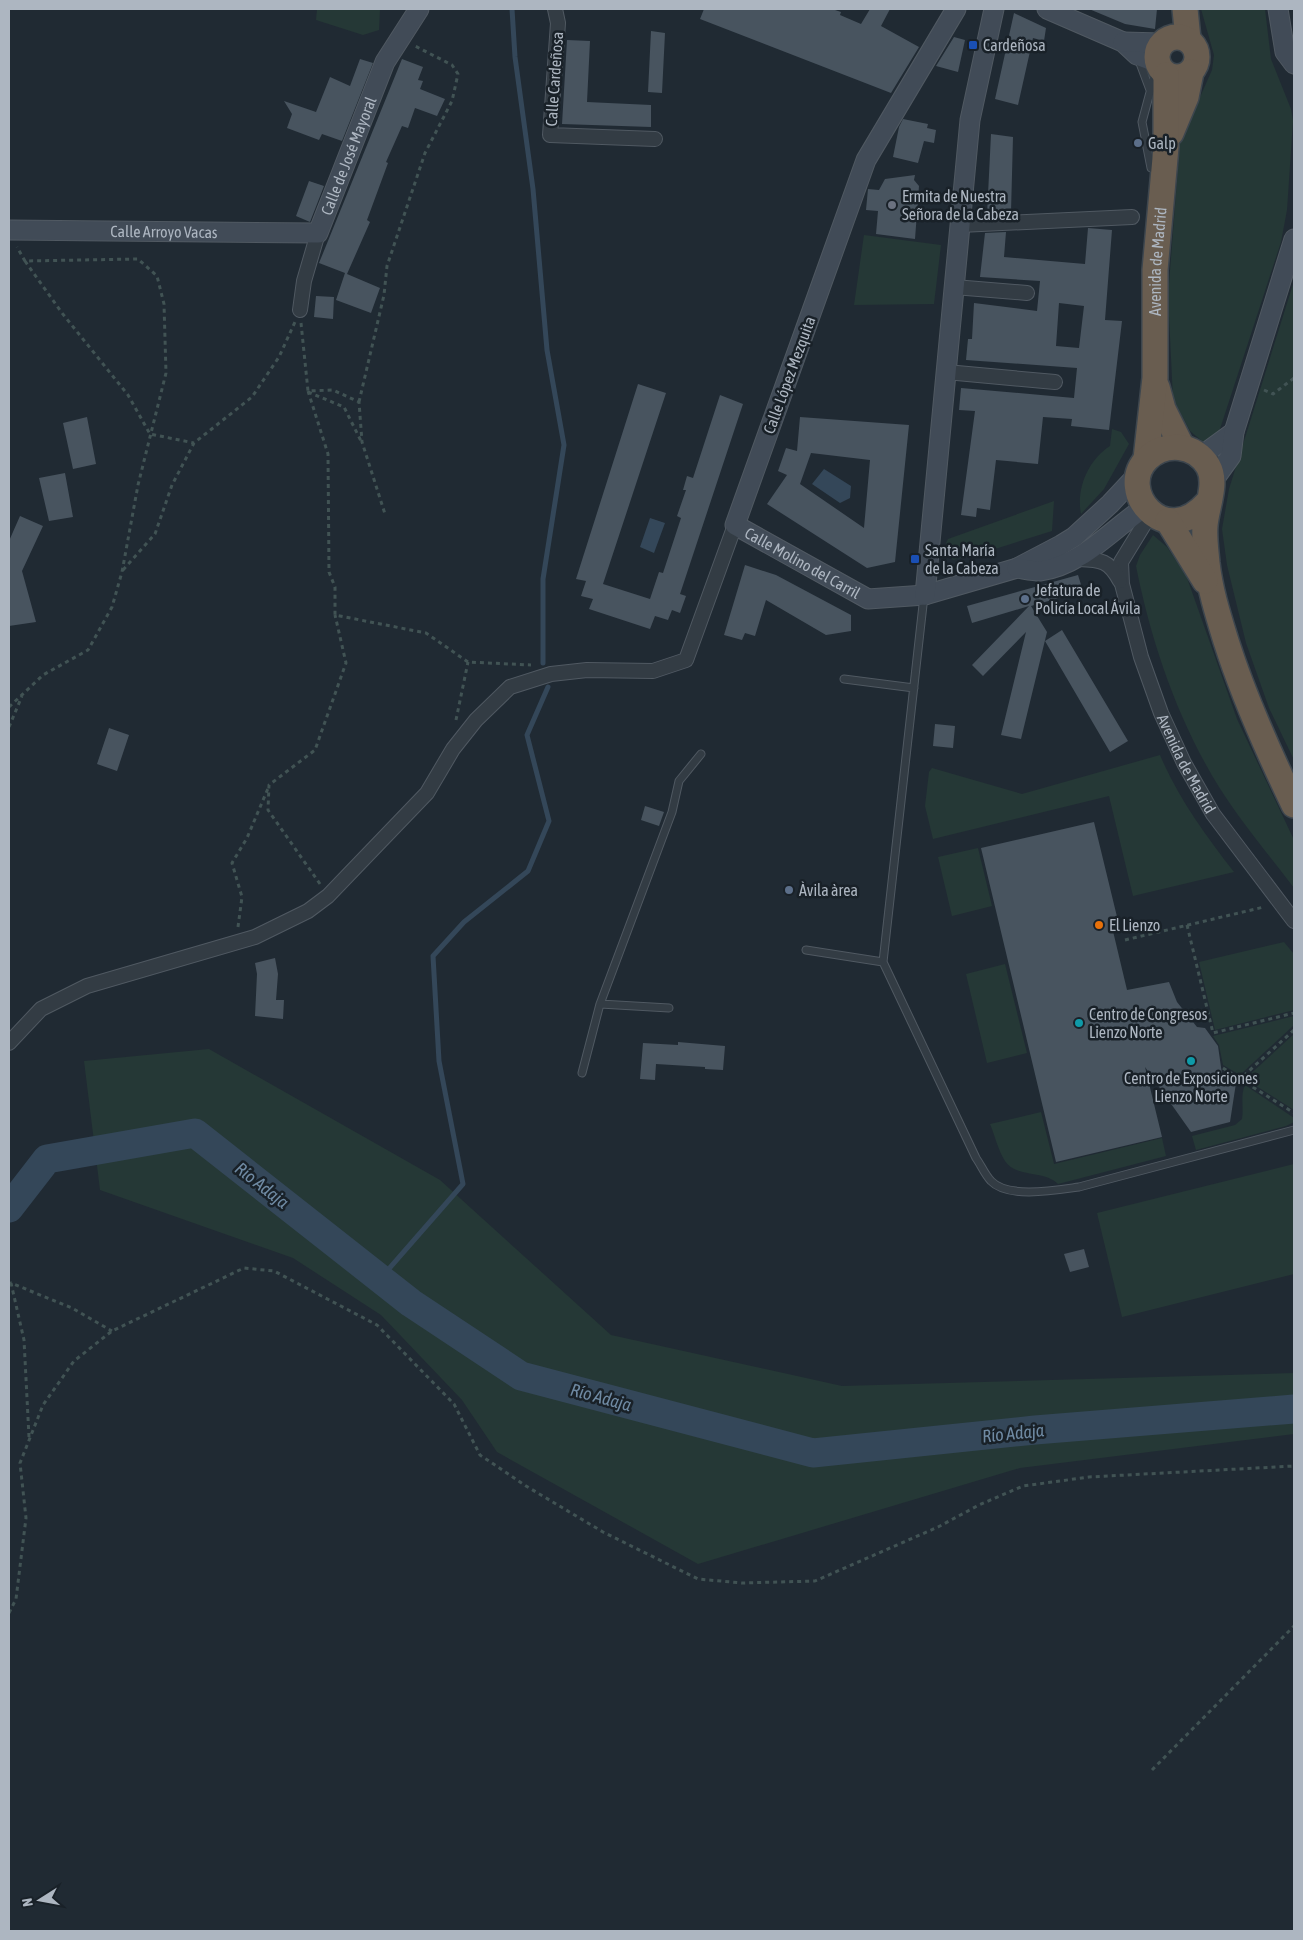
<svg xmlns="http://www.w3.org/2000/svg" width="1303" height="1940" font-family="'Asap Condensed',sans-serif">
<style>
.green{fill:#253836}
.water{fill:#344759}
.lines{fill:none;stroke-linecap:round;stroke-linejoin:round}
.stream{stroke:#344759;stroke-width:5}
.river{stroke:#344759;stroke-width:29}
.building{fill:#48545f;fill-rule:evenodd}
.lane-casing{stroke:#505962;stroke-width:9}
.street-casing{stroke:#505962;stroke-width:16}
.secondary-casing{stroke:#505962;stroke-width:21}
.highway-casing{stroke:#3d464e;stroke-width:28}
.path{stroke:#415354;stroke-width:3;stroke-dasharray:4 4;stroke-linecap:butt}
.lane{stroke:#333c44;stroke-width:7}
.street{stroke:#333c44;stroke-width:14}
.secondary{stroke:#414b57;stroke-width:19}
.highway{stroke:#695d50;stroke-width:25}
.transit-dot{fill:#1a4fb4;stroke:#192128;stroke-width:2}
.service-dot{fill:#5c6f8a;stroke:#192128;stroke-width:2}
.worship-dot{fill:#6b7280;stroke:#192128;stroke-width:2}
.food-dot{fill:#e8710a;stroke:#192128;stroke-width:2}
.culture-dot{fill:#0f9aa8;stroke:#192128;stroke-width:2}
.labels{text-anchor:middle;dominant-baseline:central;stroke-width:5;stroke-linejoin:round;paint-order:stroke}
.poi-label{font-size:16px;fill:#adb6c1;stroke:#192128;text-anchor:start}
.street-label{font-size:16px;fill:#adb6c1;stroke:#192128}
.water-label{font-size:18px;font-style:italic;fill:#6f8aa3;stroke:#192128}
</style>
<rect width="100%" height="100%" fill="#202a33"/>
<path class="green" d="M317,9H380L379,30L363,35L316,20Z
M1201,9H1265L1271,59L1291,109L1293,121L1287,210L1281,242L1219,432L1211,442L1202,441L1190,431L1173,399L1168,296L1180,142L1212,70L1214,55Z
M864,235L941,245L934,304L854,305Z
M1294,281V760L1269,708L1246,643L1227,565L1222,529L1229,489Z
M1112,429L1121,432L1129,444L1104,489L1081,514C1076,489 1088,460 1110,446Z
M1054,501L1052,531L995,549L953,560L948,554L946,543L948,539Z
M1153,535L1167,547L1186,575L1237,719L1294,840V888C1269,855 1241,822 1219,787C1178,721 1151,642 1136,566L1140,555Z
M1160,755C1178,798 1206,836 1234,872L1133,896L1109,796L933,839L925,806L929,772L932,768L1022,794Z
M978,848L992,906L952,916L938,857Z
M1284,942L1294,954V1010L1215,1030L1199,962Z
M1005,964L1027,1053L987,1063L966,974Z
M1294,1016V1025L1240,1075L1223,1065L1219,1045L1213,1036Z
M1294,1034V1110L1245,1079Z
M209,1049L440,1180L611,1335L842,1386L1294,1373V1434L1020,1468L698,1564L497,1452L462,1400L381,1315L293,1258L100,1190L84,1061Z
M1245,1085L1294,1118V1122L1286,1126L1196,1150L1192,1136L1235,1125L1242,1119C1244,1107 1240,1096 1245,1085Z
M1041,1112L1054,1164L1162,1138L1166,1156L1058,1184C1044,1170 1016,1178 1005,1161C998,1150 995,1136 990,1124Z
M1294,1164V1274L1122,1317L1097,1213Z"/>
<path class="water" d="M824,469L851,486L850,498L840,503L812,484Z
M650,518L665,523L654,553L640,547Z"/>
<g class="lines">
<path class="stream" d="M512,9L515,57L533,189L547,350L564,445L543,579V663
M380,1279L463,1184L439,1061L433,956L464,922L528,871L549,821L527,735L548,687"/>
<path class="river" d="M9,1208L47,1159L195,1133L411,1303L521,1376L813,1453L1035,1430L1294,1409"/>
</g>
<path class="building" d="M704,9H832L841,12L840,15L861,24L870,9H890L881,26L919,47L891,93L700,19Z
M1089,9H1157L1155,29L1125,24Z
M1014,13L1046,28L1044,41L1033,38L1018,105L995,99Z
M651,31L665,33L662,93L648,92Z
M954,37L965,40L958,72L936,66Z
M567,40L590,41L587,102L651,105V127L562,124Z
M360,59L373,63L342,141L322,134L319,140L287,128L292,114L284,101L316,112L330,77L350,86Z
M402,59L423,67L418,80L423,81L420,89L445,99L437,116L415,108L408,128L402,126L386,162L388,163L367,220L370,222L347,274L380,288L371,313L336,300L345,273L319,263Z
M903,119L928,124L927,128L936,130L934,143L924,141L918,163L893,157L899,127Z
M991,134L1013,137L1011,212L1007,214L987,215Z
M915,175L914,180L919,186L915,239L876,234L878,211L866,210L868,189L879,190L885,179Z
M309,181L324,186L310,222L296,216Z
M1088,228L1112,230L1105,320L1122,321L1109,430L1071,426L1072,419L1043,417L1038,464L996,460L990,510L977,508L976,517L961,515L975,411L959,410L961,388L1074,398L1077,368L966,360L968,339H972L974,303L1037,311L1040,281L980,277L985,233L1006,232L1004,257L1085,264ZM1059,303L1084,306L1079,348L1056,346Z
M316,296L334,297L333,319L314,317Z
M638,384L666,393L603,584L650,599L659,572L663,573L681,518L677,516L686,490H683L687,476L693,478L720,395L743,404L680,594L686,596L680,613L672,610L668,620L655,616L650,629L589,609L593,599L581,596L586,581L576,579Z
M87,417L96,464L73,469L63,423Z
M800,417L909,425L895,562L867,568L767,504L787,475L778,471L786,448L797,451ZM811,453L870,460L864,528L800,484Z
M65,473L73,517L49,521L39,478Z
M20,516L43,526L22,571L36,622L9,626V541Z
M745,565L776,575L851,615V631L826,635L766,600L755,636L745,633L742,640L724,635Z
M1078,575L1083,591L1031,606L1047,632L1021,739L1001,735L1026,632L983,676L972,665L1029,606L972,623L967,606Z
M1062,630L1128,741L1110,752L1045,641Z
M935,724L955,726L953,748L933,746Z
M109,728L129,735L117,771L97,764Z
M645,806L664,812L659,826L641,820Z
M1094,822L1119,925L1112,927L1127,990L1169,982L1177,1002L1197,1027L1205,1028L1218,1046L1222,1074L1236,1083L1230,1122L1191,1132L1145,1067L1162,1137L1056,1162L981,848Z
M275,958L278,974L276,1000H284L283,1019L255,1016L257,974L255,963Z
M678,1042L725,1046L723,1070L705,1069V1067L656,1064L655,1080L640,1079L643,1043L678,1045Z
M1084,1249L1089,1267L1070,1272L1064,1254Z"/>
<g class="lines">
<g class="lane-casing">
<path id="lane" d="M1138,58L1150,90
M1156,70L1142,122L1151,168L1160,169
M924,596L883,962L976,1158C981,1165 985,1175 991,1181C1008,1199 1057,1190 1079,1187L1294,1130
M844,679L914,688
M806,950L883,962
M600,1004L669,1008
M582,1073L600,1004L672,812L679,781L701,754"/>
</g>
<g class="street-casing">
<g id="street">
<path d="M555,9L558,23L550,135L655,139"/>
<path d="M960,225L1132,217"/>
<path d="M954,287L1027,293"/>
<path d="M300,310L304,281L318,233"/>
<path d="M946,372L1055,382"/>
<path id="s1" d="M1151,513L1121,562L1122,584L1141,657L1161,713L1184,763L1213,814L1294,921"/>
<path d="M1078,559C1101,560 1109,560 1120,581"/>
<path d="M9,1043L41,1009L87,986L255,937L308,911L328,896L427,793L453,749L476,720L510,687L551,674L587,670L653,671L686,660L735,525"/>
</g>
</g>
<g class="secondary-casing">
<g id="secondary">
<path id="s2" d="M956,9L866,160L735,525L868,599L925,595L1017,568L1061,545L1074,537L1110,504L1139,473"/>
<path d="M1047,9L1123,42L1137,55L1156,62"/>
<path d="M1278,9L1285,52L1294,64"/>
<path d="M1123,42L1161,43"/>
<path id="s3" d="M9,230L318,233L385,62L419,9"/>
<path d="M1201,456L1234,432"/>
<path d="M1213,481L1231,456L1234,432L1294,239"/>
<path d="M1017,568C1024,569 1033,571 1040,571C1081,566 1112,529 1145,507"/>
<path d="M925,595L970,120L994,9"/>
</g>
</g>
<g class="highway-casing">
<g id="highway">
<path d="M1185,9L1188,39"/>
<circle cx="1177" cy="57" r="20"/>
<path d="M1171,133L1186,97L1191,72"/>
<path d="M1157,387L1163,409L1182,447"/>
<path id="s4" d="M1146,459L1155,378V270L1166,147V75"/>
<path d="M1207,503C1164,551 1116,490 1147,459C1165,441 1195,444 1208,466C1218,483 1206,508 1205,526C1204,538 1206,551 1207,563C1210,590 1218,615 1226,641C1244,698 1268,751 1294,805"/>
<path d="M1168,521L1205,581"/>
</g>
</g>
<path class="path" d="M25,261L62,313L128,395L150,434L194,443
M301,323L308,391L333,390L359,402L362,442L385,514
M1264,390L1273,394L1294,378
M308,391L328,454L329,572L335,587V615L426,633L468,662L531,665
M308,392L344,407L361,441
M359,402L384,295L387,266L425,153L452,101L458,74L452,65L415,46
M123,570L155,534L172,485L194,443L252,397L279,357L295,322
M9,707L43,675L88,650L112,607L122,572L138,485L166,373L164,304L157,276L138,259L25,261L17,247
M456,720L468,662
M9,727L22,696
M320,884L268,810L269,785L315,750L346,663L335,615
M1187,925L1213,1033L1294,1013
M238,927L242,897L232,863L247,838L269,786
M1125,940L1264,907
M1294,1030L1240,1079L1294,1113
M1223,1068L1240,1079
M29,1437L24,1340L11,1283L72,1308L112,1331
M9,1613L16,1599L26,1518L20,1463L43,1405L74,1361L112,1331L244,1268L274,1271L377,1325L454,1404L480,1455L526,1486L603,1532L698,1579L742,1583L815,1581L938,1527L979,1505L1023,1486L1089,1477L1294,1466
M1152,1770L1294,1626"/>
<use href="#lane" class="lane"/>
<use href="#street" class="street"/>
<use href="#secondary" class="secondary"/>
<use href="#highway" class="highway"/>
</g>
<g class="transit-dot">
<rect x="968" y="40" width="10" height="10" rx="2.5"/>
<rect x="910" y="554" width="10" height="10" rx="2.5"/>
</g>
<g class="service-dot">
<circle cx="1138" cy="143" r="5"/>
<circle cx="1025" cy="599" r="5"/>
<circle cx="789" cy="890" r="5"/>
</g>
<circle class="worship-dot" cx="892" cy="205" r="5"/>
<circle class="food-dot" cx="1099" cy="925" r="5"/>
<g class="culture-dot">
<circle cx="1079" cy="1023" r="5"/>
<circle cx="1191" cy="1061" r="5"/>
</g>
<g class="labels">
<g class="poi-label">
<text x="983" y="45">Cardeñosa</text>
<text x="1148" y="143">Galp</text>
<text x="902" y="196">Ermita de Nuestra<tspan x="902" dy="18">Señora de la Cabeza</tspan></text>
<text x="925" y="550">Santa María<tspan x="925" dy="18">de la Cabeza</tspan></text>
<text x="1035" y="590">Jefatura de<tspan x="1035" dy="18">Policía Local Ávila</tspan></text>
<text x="799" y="890">Àvila àrea</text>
<text x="1109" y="925">El Lienzo</text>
<text x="1089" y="1014">Centro de Congresos<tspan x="1089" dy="18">Lienzo Norte</tspan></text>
<text x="1191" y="1078" text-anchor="middle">Centro de Exposiciones<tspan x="1191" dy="18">Lienzo Norte</tspan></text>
</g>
<g class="street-label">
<text transform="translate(554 79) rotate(-86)">Calle Cardeñosa</text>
<text stroke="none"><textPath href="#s3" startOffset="392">Calle de José Mayoral</textPath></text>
<text stroke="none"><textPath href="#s3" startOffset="155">Calle Arroyo Vacas</textPath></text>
<text stroke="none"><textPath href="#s4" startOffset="198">Avenida de Madrid</textPath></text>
<text transform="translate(789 375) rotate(-70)">Calle López Mezquita</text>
<text stroke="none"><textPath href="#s2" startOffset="641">Calle Molino del Carril</textPath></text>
<text stroke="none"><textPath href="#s1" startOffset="271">Avenida de Madrid</textPath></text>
</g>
<g class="water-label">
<text transform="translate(262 1185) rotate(38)">Río Adaja</text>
<text transform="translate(601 1397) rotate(15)">Río Adaja</text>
<text transform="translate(1013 1433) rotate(-6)">Río Adaja</text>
</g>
</g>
<rect width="1303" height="1940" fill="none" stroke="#adb6c1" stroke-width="20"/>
<g transform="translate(40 1900) rotate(259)" stroke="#192128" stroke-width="4" paint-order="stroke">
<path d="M0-4L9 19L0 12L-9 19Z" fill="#adb6c1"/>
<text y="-8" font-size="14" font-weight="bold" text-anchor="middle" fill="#adb6c1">N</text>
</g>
</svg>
